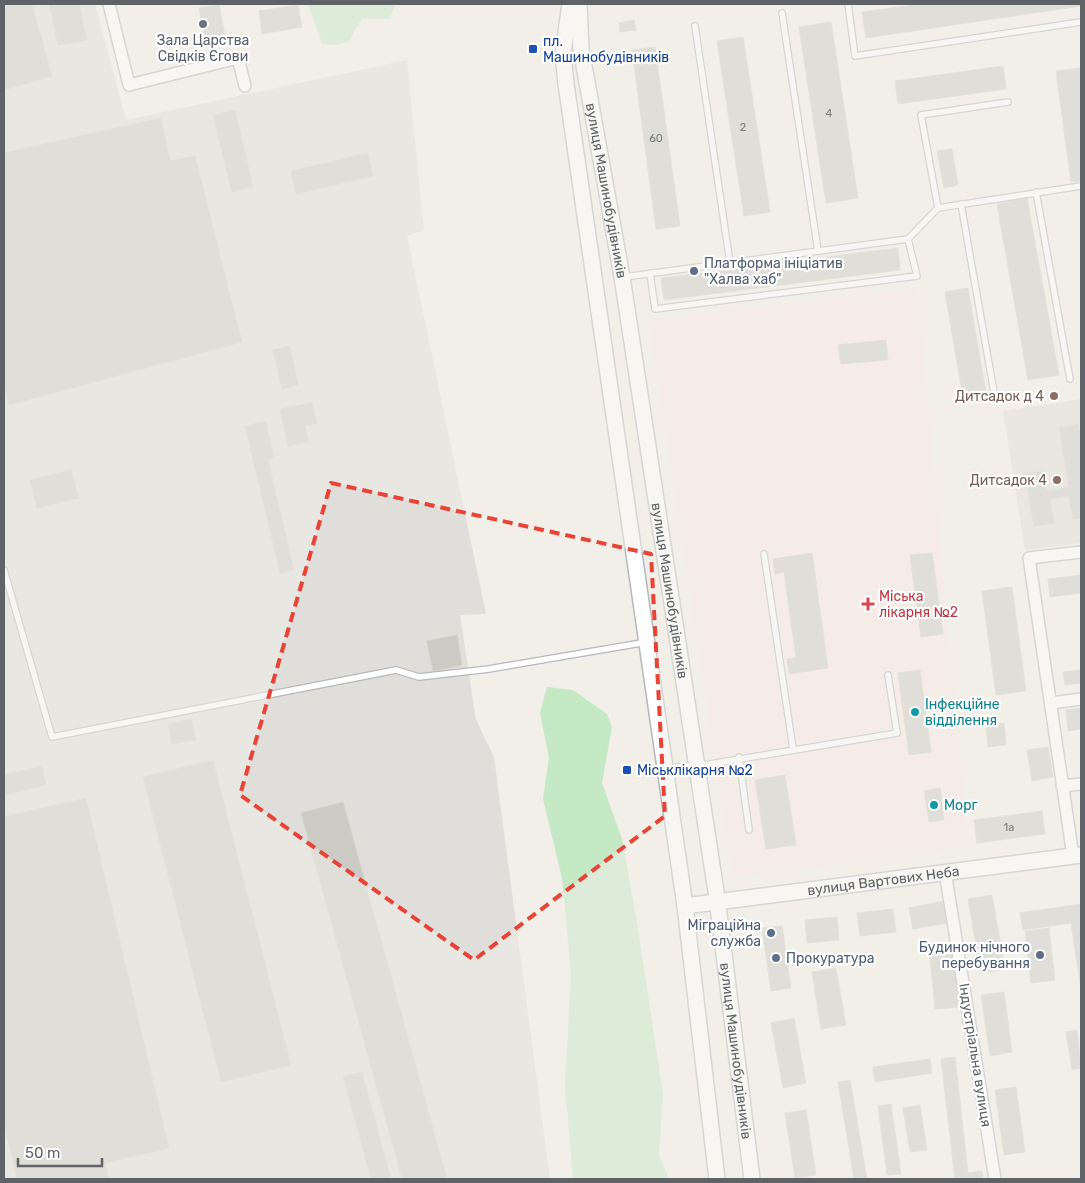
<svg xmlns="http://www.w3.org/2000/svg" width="1085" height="1183" font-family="Rubik,sans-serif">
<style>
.industrial{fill:#e0deda}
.education{fill:#e1ded6}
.medical{fill:#fce8e6;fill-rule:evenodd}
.green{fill:#c5e8c5}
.building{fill:#cccac5;stroke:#d6d1c6}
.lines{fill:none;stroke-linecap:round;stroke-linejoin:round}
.service-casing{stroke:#b5b8bc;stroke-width:8}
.minor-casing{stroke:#b5b8bc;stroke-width:14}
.tertiary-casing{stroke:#b5b8bc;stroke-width:18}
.service{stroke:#fff;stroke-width:5.5}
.minor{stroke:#fff;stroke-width:11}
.tertiary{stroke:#fff;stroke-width:15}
.marked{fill:none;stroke:#ea4335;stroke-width:4;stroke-dasharray:10 6;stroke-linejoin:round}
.worship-dot{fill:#6b7280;stroke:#fff;stroke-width:2}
.transit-dot{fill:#1a4fb4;stroke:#fff;stroke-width:2}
.service-dot{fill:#5c6f8a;stroke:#fff;stroke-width:2}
.education-dot{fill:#8d6e63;stroke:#fff;stroke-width:2}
.health-dot{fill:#e0444e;stroke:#fff;stroke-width:2}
.culture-dot{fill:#0f9aa8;stroke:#fff;stroke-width:2}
.labels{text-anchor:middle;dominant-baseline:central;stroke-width:4.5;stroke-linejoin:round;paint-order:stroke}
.number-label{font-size:11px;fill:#7a7d7f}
.worship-label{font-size:14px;fill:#5b616d;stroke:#fff}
.transit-label{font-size:14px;fill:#164399;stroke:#fff;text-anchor:start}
.street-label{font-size:14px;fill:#5f6368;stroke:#fff}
.service-label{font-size:14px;fill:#4e5e75;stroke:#fff;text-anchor:start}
.education-label{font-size:14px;fill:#785e54;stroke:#fff;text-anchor:end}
.health-label{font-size:14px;fill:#be3a42;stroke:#fff;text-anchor:start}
.culture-label{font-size:14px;fill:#0d838f;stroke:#fff;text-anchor:start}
</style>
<rect width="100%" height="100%" fill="#f1efe8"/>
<path class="industrial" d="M4,4H95L126,120L407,60L424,230L407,236L486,614L460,615L476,720L494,757L550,1179H4Z"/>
<path class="education" d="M1081,399V442L1078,424L1059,427L1069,487L1047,491L1044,471L1026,474L1034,526L1054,523L1050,499L1069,496L1073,519L1081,518V543L1025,550L1003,411Z"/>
<path class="medical" d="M917,288L968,846L733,877L649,320ZM812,553L828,668L789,674L796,658L784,572L775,573L773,559ZM932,553L943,634L922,637L911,555ZM940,789L944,820L929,821L924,791Z"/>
<path class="green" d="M308,4H396L389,19L362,18L349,41L335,45L322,44Z
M547,687L573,690L607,714L612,727L602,783L622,839L637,923L663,1094L659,1155L669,1179H573L565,1086L571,972L562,878L543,799L549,758L540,713Z"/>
<path class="building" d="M4,4H32L52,76L4,90Z
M49,4H79L87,40L58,45Z
M921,4H1081V6L866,38L862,12Z
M219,5L226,41L206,45L199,8Z
M298,5L302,27L262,34L259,11Z
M634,20L636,30L620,32L619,23Z
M831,22L858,198L826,203L799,27Z
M743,37L770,212L744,216L717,41Z
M655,47L680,226L656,229L632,50Z
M1003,66L1006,89L898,104L895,81Z
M1081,68V181L1071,182L1056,71Z
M235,110L253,187L232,192L213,115Z
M161,118L170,161L195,156L242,342L9,405L4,386V153Z
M952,149L958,185L944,188L937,151Z
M368,153L373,176L296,194L291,171Z
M1027,198L1059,375L1028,380L997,204Z
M898,248L900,270L664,300L661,278Z
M968,288L987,399L964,403L945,292Z
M886,340L888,360L841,364L838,345Z
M290,346L298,385L282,389L273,350Z
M312,403L317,423L305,426L308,442L288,446L280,409Z
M266,421L274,458L268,460L294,570L280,573L245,426Z
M1078,424L1081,442V518L1073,519L1069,496L1050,499L1054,523L1034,526L1025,473L1044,471L1047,491L1069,487L1059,427Z
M71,470L79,498L37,508L30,480Z
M812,553L828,668L789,674L787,659L796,658L784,572L775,574L773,559Z
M932,553L943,634L921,637L910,555Z
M1081,575V593L1050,597L1048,579Z
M1012,587L1026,691L996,695L982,591Z
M457,635L462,665L433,671L427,641Z
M920,670L931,752L909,755L898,673Z
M1081,670V683L1065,685L1063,672Z
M1081,708V729L1068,731L1066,710Z
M191,719L196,740L172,744L168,724Z
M1004,723L1006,745L988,747L986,725Z
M1048,747L1053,777L1032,781L1027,750Z
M213,760L291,1065L221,1082L143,777Z
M42,766L46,785L4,795V775Z
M785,775L796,845L766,849L755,780Z
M940,788L944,820L929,822L924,791Z
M86,798L169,1148L105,1163L109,1179H17L4,1123V817Z
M343,802L447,1179H402L301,813Z
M1042,811L1045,834L977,843L974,820Z
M992,895L1005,969L981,973L968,899Z
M943,901L948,923L913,929L909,908Z
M1081,904V989L1071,923L1023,930L1020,913Z
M893,909L896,932L860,936L857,913Z
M837,917L839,940L807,943L805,920Z
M782,926L791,988L771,991L762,928Z
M1049,928L1055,980L1031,983L1025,931Z
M955,954L960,1007L935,1009L930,957Z
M836,968L846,1025L821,1029L812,972Z
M1004,992L1012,1052L990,1056L981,995Z
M794,1018L806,1083L783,1088L771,1023Z
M1077,1030L1081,1068L1072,1070L1066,1032Z
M955,1057L968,1173L982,1171L983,1179H955L941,1059Z
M930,1059L932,1073L875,1082L873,1067Z
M362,1072L391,1179H371L343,1076Z
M850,1080L867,1179H854L838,1082Z
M1016,1087L1025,1152L1004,1155L995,1090Z
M891,1104L901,1174L887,1175L878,1106Z
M920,1105L927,1150L910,1152L903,1108Z
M806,1110L816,1175L795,1178L785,1113Z"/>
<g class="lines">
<g class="service-casing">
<path id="service" d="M848,4L855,56L1081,22
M782,13L818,251
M695,26L730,263
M1008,102L921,115L938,208L1081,186
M1036,192L1070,379
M961,204L995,398
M650,273L655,309L917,276L908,239
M624,277L908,239L938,208
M764,554L793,749
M4,570L52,737L396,670L419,677L489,669L647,642
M739,757L749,830
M667,768L710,764L897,733L888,675"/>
</g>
<g class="minor-casing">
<path id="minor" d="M109,4L129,85L238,58L245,86
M1051,703L1081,699
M1062,786L1081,784
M1073,856L1029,558L1081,552
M945,872L995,1179"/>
</g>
<g class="tertiary-casing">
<g id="tertiary">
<path d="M570,4L563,53L566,84L685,906L717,1179"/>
<path id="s1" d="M579,4L581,49L622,277L717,898L752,1179"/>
<path id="s2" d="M685,906L1081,855"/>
</g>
</g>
<use href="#service" class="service"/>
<use href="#minor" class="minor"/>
<use href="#tertiary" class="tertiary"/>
</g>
<path d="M0 0H1085V1183H0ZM331,483L651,554L665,816L474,960L240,795Z" fill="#f1efe8" fill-opacity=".55" fill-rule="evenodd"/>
<path class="marked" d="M331,483L651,554L665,816L474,960L240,795Z"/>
<circle class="worship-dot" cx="203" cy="24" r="5"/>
<g class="transit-dot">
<rect x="528" y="44" width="10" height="10" rx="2.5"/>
<rect x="622" y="765" width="10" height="10" rx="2.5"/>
</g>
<g class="service-dot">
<circle cx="694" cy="271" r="5"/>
<circle cx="771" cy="933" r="5"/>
<circle cx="1040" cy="955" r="5"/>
<circle cx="776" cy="958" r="5"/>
</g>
<g class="education-dot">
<circle cx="1054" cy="396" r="5"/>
<circle cx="1057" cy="480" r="5"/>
</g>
<path class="health-dot" d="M865.5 596.5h5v5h5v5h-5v5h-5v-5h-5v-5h5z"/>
<g class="culture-dot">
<circle cx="915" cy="712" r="5"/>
<circle cx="934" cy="805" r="5"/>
</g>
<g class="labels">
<g class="number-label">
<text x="829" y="113">4</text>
<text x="743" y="127">2</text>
<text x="656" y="138">60</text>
<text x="1009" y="827">1а</text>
</g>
<g class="worship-label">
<text x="203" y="40">Зала Царства<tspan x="203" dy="16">Свідків Єгови</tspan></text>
</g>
<g class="transit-label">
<text x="543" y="41">пл.<tspan x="543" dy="16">Машинобудівників</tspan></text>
<text x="637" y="770">Міськлікарня №2</text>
</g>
<g class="street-label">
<text stroke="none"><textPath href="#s1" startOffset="189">вулиця Машинобудівників</textPath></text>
<text stroke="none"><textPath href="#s1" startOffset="594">вулиця Машинобудівників</textPath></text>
<text stroke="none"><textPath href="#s2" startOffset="200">вулиця Вартових Неба</textPath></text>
<text stroke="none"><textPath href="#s1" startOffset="1059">вулиця Машинобудівників</textPath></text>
<text transform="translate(975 1055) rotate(81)">Індустріальна вулиця</text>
</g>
<g class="service-label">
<text x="704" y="263">Платформа ініціатив<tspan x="704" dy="16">"Халва хаб"</tspan></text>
<text x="761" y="925" text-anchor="end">Міграційна<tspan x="761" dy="16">служба</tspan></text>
<text x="1030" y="947" text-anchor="end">Будинок нічного<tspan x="1030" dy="16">перебування</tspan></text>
<text x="786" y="958">Прокуратура</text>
</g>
<g class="education-label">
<text x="1044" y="396">Дитсадок д 4</text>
<text x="1047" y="480">Дитсадок 4</text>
</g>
<g class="health-label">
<text x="879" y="596">Міська<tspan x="879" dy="16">лікарня №2</tspan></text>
</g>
<g class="culture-label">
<text x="925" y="704">Інфекційне<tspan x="925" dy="16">відділення</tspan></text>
<text x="944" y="805">Морг</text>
</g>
</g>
<rect width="1085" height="1183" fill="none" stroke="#5f6368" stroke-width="10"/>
<path d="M18 1158v8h84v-8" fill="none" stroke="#5f6368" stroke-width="2.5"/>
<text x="25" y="1158" font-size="15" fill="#5f6368" stroke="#ffffff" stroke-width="4" paint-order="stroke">50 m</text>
</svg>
